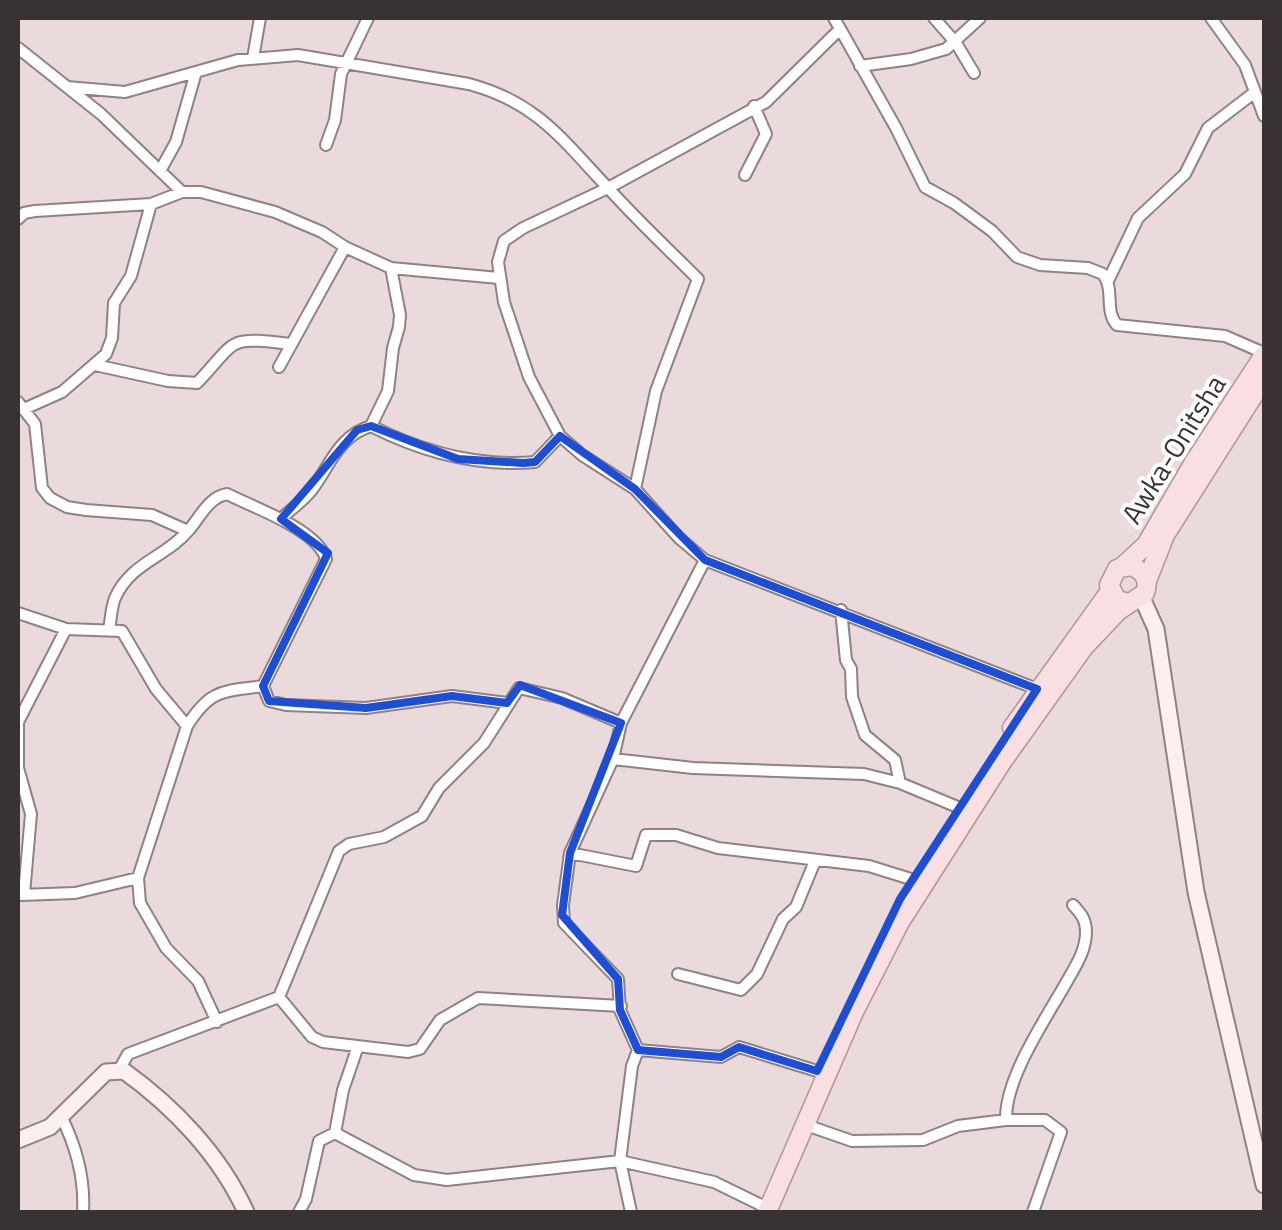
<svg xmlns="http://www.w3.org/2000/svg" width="1282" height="1230" font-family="'Titillium Web',sans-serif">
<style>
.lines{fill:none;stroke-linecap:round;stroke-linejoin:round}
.street-casing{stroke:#918182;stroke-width:14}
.secondary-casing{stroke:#918182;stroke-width:19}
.primary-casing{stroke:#b39498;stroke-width:21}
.street{stroke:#fff;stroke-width:10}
.secondary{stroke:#fceff0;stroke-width:15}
.primary{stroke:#f9dfe2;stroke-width:18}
.marked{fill:none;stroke:#1d4ed8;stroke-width:8;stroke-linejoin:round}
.labels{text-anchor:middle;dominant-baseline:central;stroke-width:8;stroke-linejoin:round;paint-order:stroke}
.street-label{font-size:28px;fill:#393233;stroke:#fff}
</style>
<rect width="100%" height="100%" fill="#ebdadb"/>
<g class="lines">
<g class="street-casing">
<path id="street" d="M834,18L896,128L925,187L954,203L992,231L1017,257L1040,265L1088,268L1103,274C1115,290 1104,311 1117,325L1225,336L1264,353
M934,18L956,43L974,73
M1211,18L1245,65L1264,116
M840,29L766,102L608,188L523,228L504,241L498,262L504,302L529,377L560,436L582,455L635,489L679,538L705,560L1037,689
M18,48L101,114L182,192
M253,58L260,18
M860,66L911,59L946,49L980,18
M67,87L125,92L238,60L298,55L469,84C539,103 563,141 610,190C638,221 669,250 698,279L656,391L635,489
M326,145L335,120L341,74L368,18
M160,171L176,142L196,72
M745,175L766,134L754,106
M18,219L24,213L35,211L151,204L182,192H201L275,212L322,232L345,247L391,268L499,278
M1108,281L1138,218L1185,174L1208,128L1255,92
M95,365L168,381L197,383C238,340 225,336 290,344
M279,367L345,247
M18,402L35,424L42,488L50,498L67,507L86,510L152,515L188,531
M24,409L62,392L106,354L112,338L114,303L131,276L151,204
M371,426C422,452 477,467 535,462L560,436
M281,519C291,509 303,501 311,491C330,466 338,436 371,426L388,391L393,348L399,327L400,315L391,268
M841,610L846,660L851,669L852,697L865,735L895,760L900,783
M18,613L66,629L122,631L156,689L187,726
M109,629C111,620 111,608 115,598C131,562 165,558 189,530C200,517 209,497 227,494C255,508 318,530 326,559L263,686
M263,686L269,701L286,705L366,708L452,696L507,703
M613,759L693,768L864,774L900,783L960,808
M570,853L636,866L646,835H676L718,848L869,866L914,880
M24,894L31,814L18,768V722L66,629
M21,895L75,893L138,878
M678,974L741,990L757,974L783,919L796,907L815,861
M279,997L339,851L349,844L384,837L422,816L439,788L484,743L519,688L562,698L621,723
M217,1022L198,981L166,948L140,903L138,878L187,726C211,688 223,692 263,686
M638,1050L721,1057L739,1047L817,1071
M119,1070L128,1054L279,997L312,1037L323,1042L408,1052L420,1049L440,1020L478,998L621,1006
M61,1116C76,1146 85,1178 83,1212
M806,1125L852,1141L923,1140L958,1126L1006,1120
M335,1133L414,1175L447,1180L620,1161L714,1182L759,1204
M299,1212L306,1199L319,1141L335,1133L343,1090L357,1049
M631,1212L620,1161L632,1066L638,1050L620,1010L618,979L564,923L563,905L570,853L613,759L621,723L705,560
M1033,1212L1061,1132L1045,1120H1006C1005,1078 1045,1020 1066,983C1075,967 1086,951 1086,932C1086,919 1081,914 1073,905"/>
</g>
<g class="secondary-casing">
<path id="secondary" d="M1142,598L1156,629L1196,892L1264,1185
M18,1140L50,1127L106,1072L124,1071C174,1107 220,1155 246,1212"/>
</g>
<g class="primary-casing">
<path id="primary" d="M1122,567L1146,545L1193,464L1264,355
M1147,581L1165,535L1264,379
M1012,728L1110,591
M767,1212L854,1012L900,922L1002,762L1084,647L1118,611L1145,593C1150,579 1143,570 1130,566L1117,569L1109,585L1117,600L1128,603"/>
</g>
<use href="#street" class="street"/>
<use href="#secondary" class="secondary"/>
<use href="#primary" class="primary"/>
</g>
<path class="marked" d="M371,426L458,459L523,463L535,462L560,436L635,489L705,560L1037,689L900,899L817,1071L739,1047L721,1057L638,1050L620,1010L618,979L562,915L570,853L621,723L520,685L507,703L452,696L366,708L269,701L263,686L328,553L281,519L357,430Z"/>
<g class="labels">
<g class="street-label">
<text transform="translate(1173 449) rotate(-58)">Awka-Onitsha</text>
</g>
</g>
<rect width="1282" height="1230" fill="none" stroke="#393233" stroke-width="40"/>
</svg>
